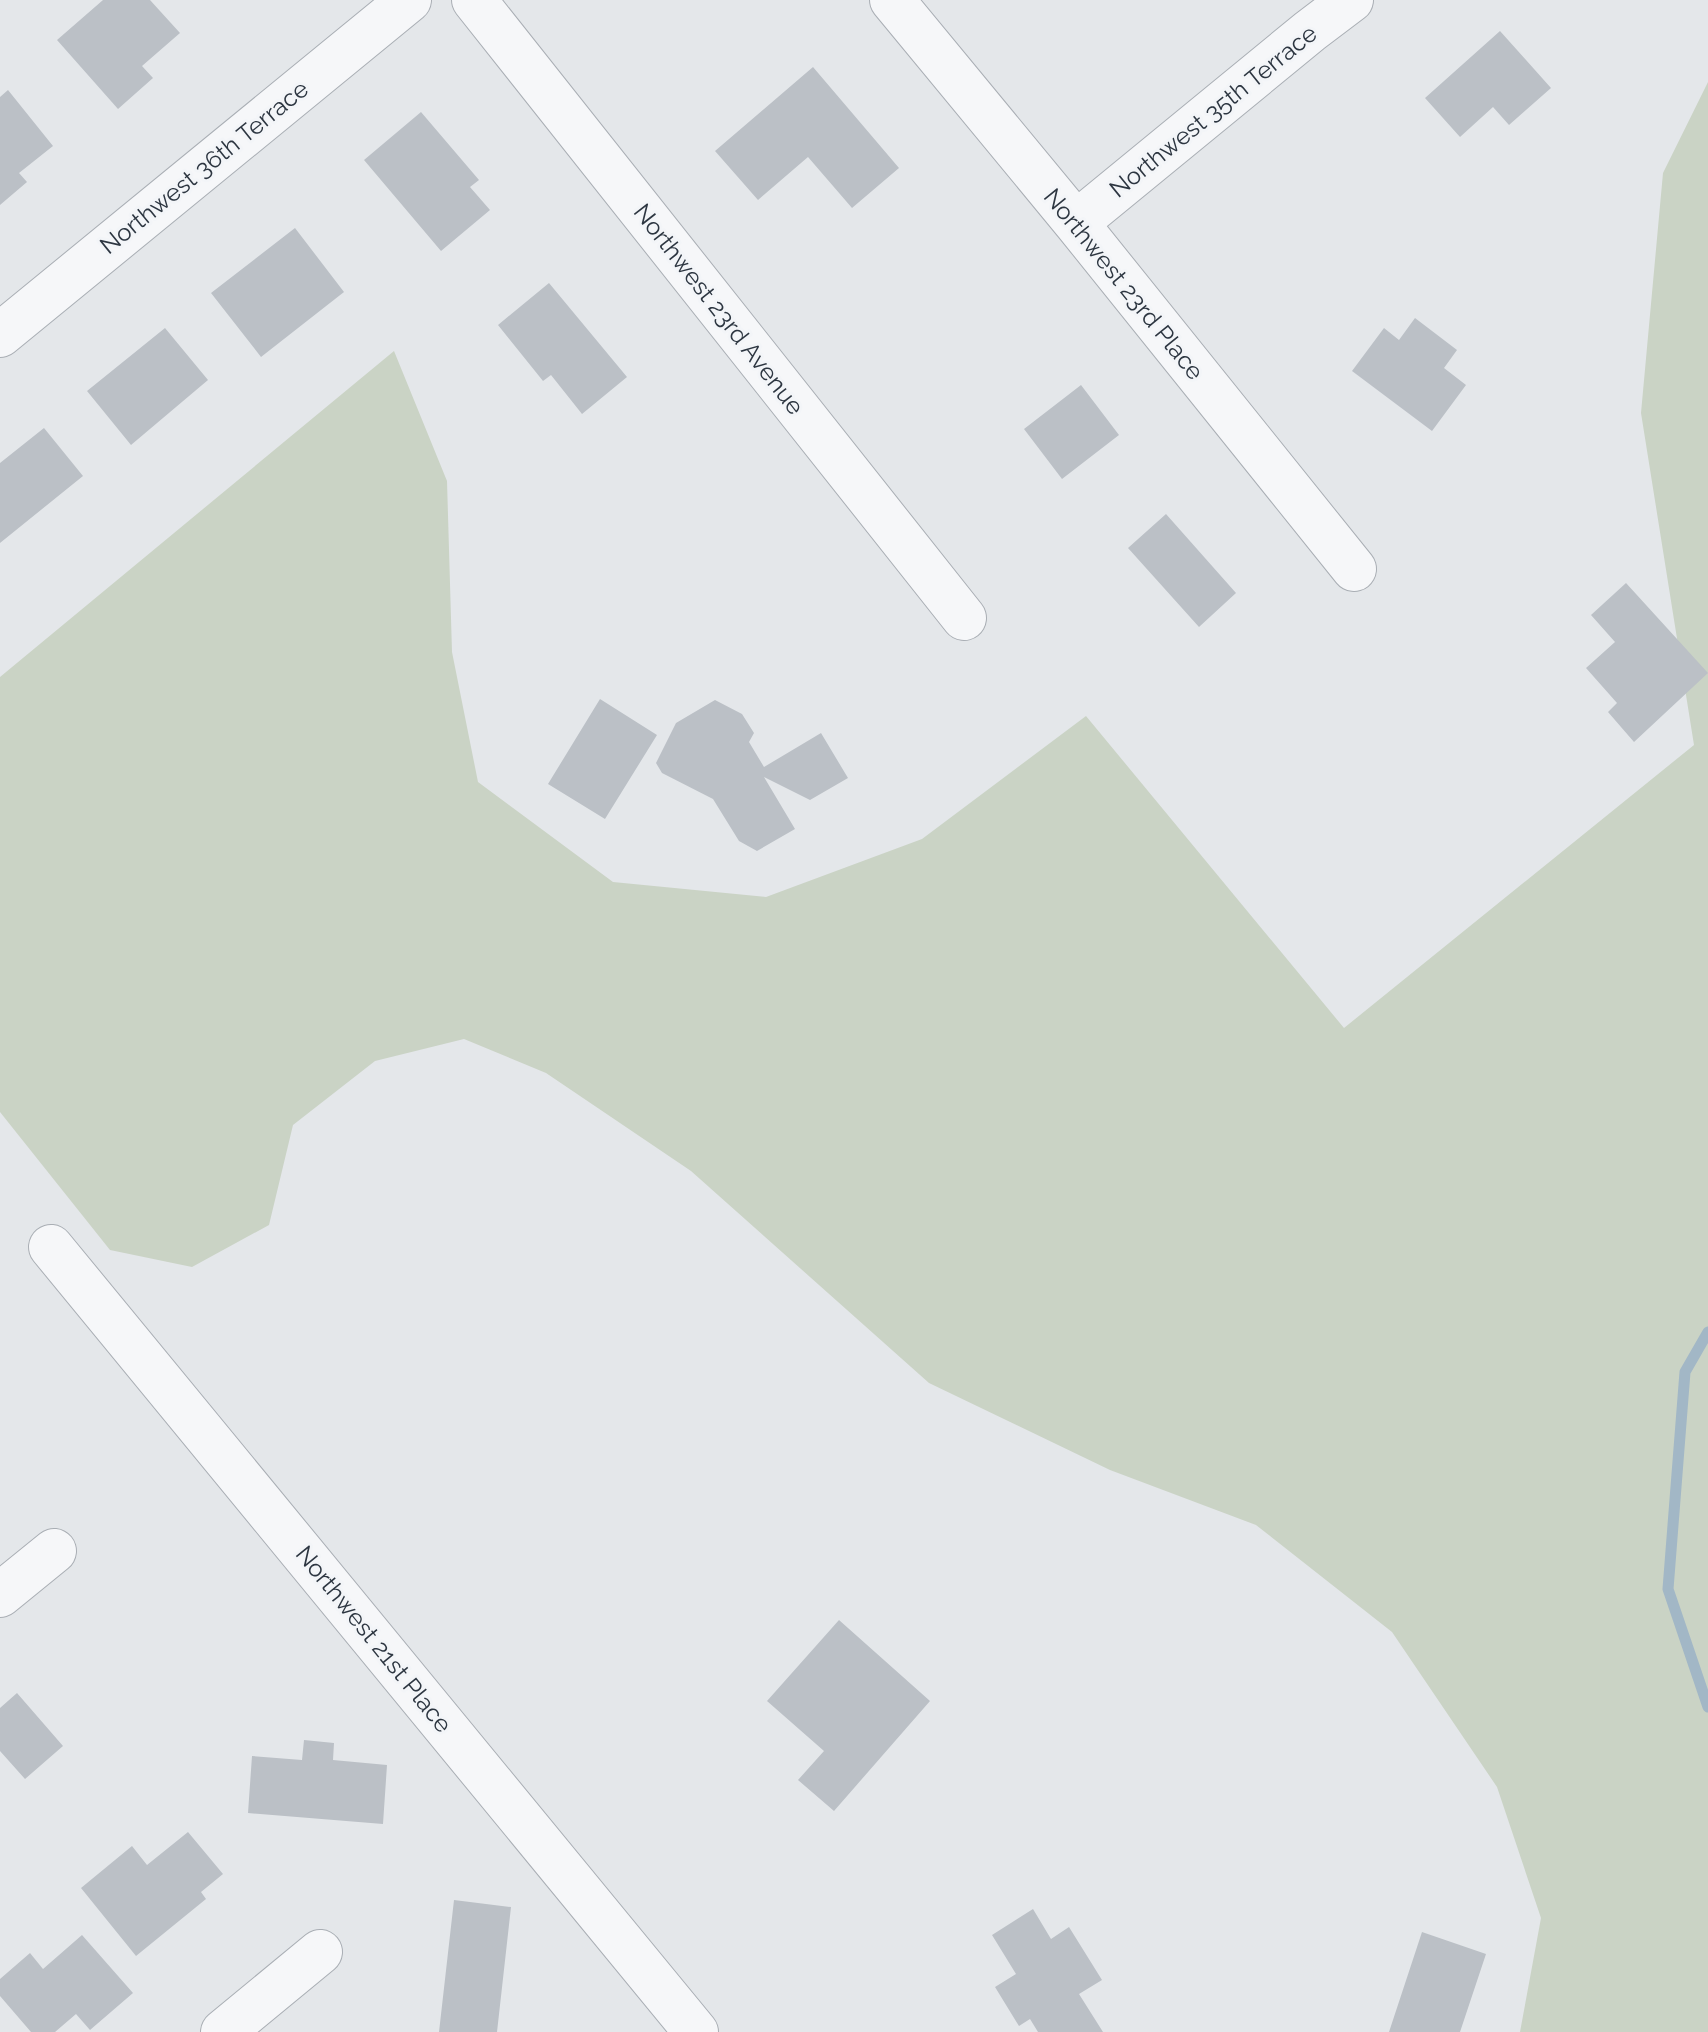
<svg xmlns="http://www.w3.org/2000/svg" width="1708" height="2032" font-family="Raleway,sans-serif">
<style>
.green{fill:#cad3c5}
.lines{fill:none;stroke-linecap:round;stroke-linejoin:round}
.stream{stroke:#a2b7c6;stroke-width:11}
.building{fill:#bbc0c6}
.minor-casing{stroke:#a9aeb4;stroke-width:46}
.minor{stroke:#f6f7f9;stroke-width:44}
.labels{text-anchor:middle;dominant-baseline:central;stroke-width:6;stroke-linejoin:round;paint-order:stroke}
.street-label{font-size:24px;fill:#2d3641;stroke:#f3f5f8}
</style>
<rect width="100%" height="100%" fill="#e4e7ea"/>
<path class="green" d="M1708,82V2032H1520L1541,1918L1497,1787L1392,1632L1256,1525L1110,1470L929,1383L691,1171L546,1073L464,1039L375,1061L293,1125L269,1225L192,1267L110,1250L0,1112V677L394,351L447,481L452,652L478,782L613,882L766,897L922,839L1086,716L1344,1028L1694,745L1641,413L1663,173Z"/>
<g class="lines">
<path class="stream" d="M1708,1332L1685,1372L1668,1589L1708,1707"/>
</g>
<path class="building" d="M103,0H150L180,33L142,66L153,78L118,109L57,40Z
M1500,31L1551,88L1509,125L1493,107L1460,137L1425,98Z
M813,67L899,168L852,208L808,157L758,200L715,151Z
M8,90L53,146L19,173L27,182L0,205V97Z
M421,112L479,180L470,187L490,210L441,251L364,160Z
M295,228L344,292L261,357L211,293Z
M549,283L627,377L582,414L551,375L543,381L498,325Z
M1415,318L1457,350L1444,368L1466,385L1432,431L1352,371L1384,328L1399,340Z
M165,328L208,380L131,445L87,391Z
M1081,385L1119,435L1062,479L1024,429Z
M44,428L83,476L0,543V463Z
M1166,514L1236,593L1199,627L1128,548Z
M1626,583L1708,673L1634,742L1608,712L1617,703L1586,668L1615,642L1591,615Z
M600,699L657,735L605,819L548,784Z
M715,700L742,714L754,733L749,742L764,767L821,733L848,778L810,800L764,777L795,829L757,851L739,841L713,799L662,773L656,763L676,723Z
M839,1620L930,1701L834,1811L798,1780L824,1751L767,1701Z
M17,1693L63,1746L25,1779L0,1751V1708Z
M304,1740L334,1743L333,1760L387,1765L383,1824L248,1813L252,1756L302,1760Z
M188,1832L223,1874L201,1892L206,1899L136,1956L81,1888L132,1846L147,1865Z
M454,1900L511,1907L497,2032H439Z
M1033,1909L1051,1939L1069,1927L1102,1980L1079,1994L1103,2032H1038L1030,2019L1019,2026L995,1987L1016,1974L992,1935Z
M1422,1932L1486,1954L1460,2032H1389Z
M82,1935L133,1993L90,2030L76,2014L55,2032H31L0,1996V1979L30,1953L43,1969Z"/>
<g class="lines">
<g class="minor-casing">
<path id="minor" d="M474,0L964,618
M892,0L1076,223L1354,569
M1076,223L1310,31L1351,0
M0,335L409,0
M51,1247L696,2032
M0,1595L54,1551
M223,2032L320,1952"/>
</g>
<use href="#minor" class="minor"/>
</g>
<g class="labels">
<g class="street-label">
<text transform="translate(1213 111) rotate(-39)">Northwest 35th Terrace</text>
<text transform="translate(204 167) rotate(-39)">Northwest 36th Terrace</text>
<text transform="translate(1124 284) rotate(51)">Northwest 23rd Place</text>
<text transform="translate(719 309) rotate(52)">Northwest 23rd Avenue</text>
<text transform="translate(374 1639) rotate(51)">Northwest 21st Place</text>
</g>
</g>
</svg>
